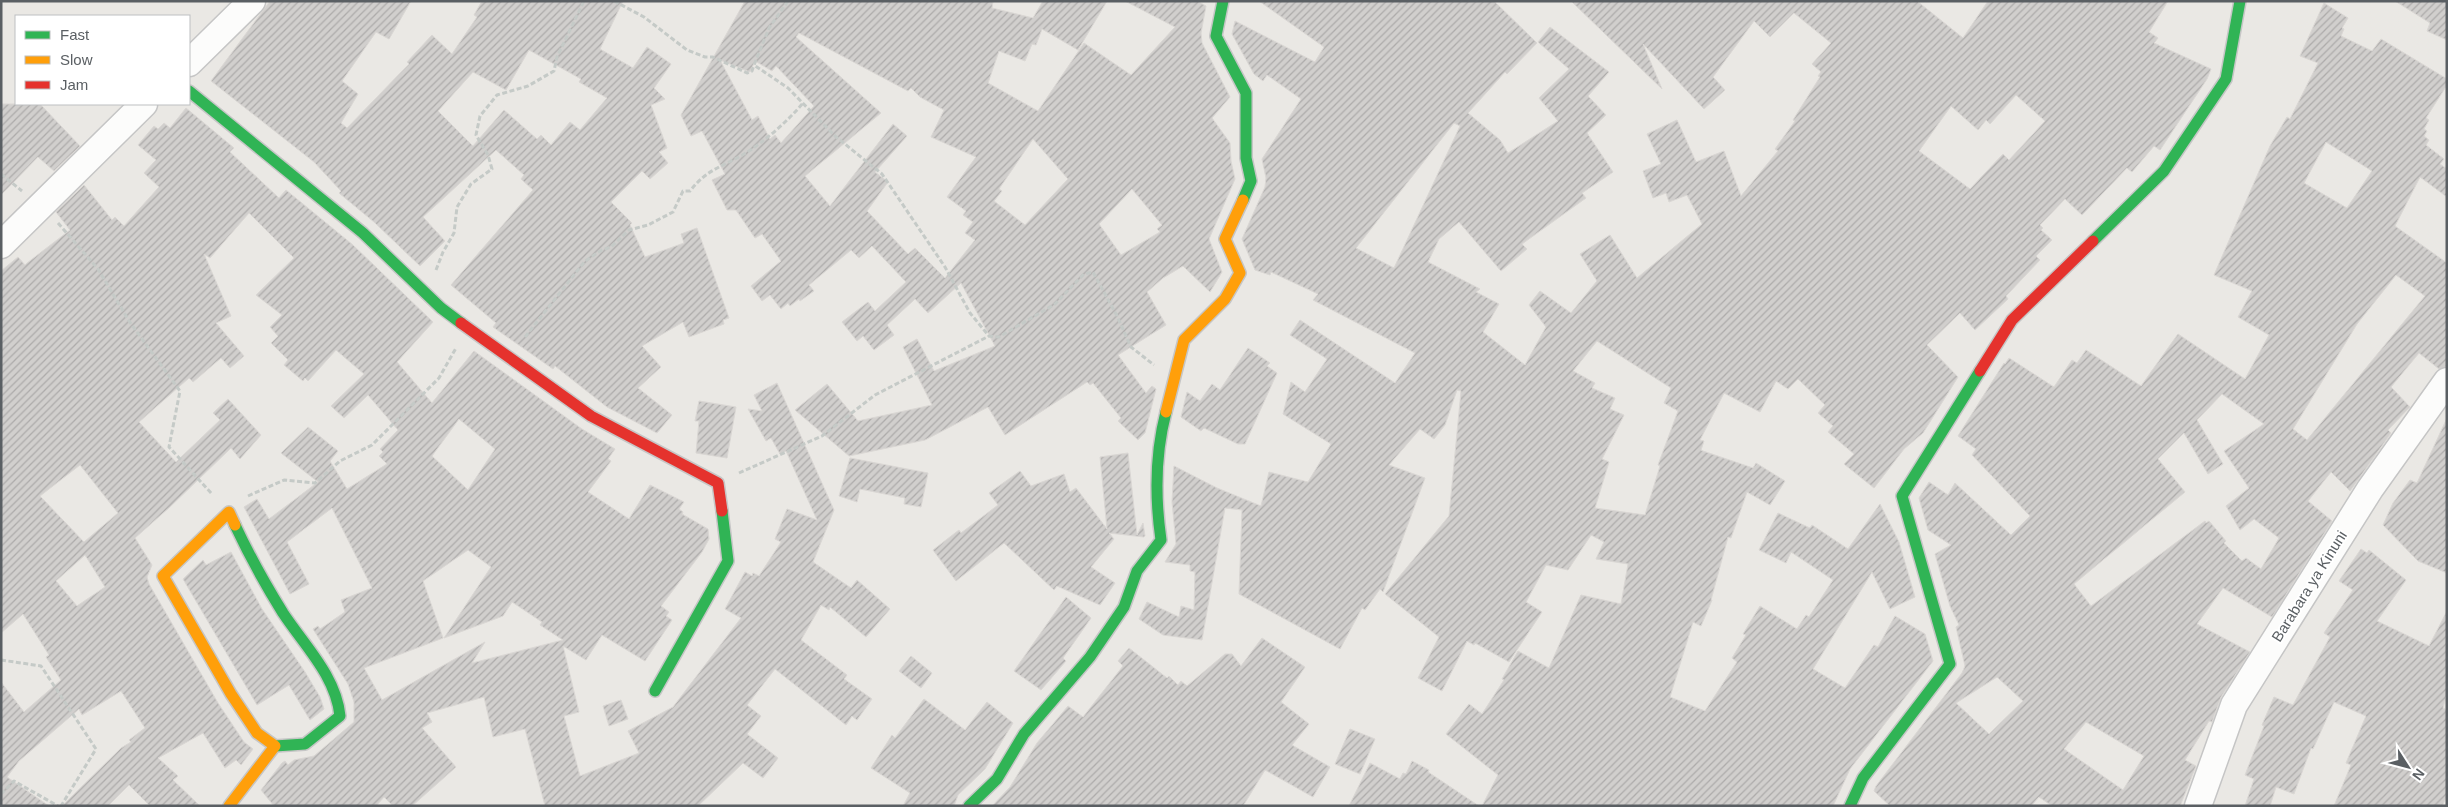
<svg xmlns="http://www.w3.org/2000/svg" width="2448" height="807" font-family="Arial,sans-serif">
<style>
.building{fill:url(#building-hatch);stroke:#dad7d4;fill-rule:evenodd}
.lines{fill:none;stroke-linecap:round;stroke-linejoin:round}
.street-casing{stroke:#c5c5c5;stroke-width:29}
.fast-casing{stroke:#c6c6c6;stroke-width:14}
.slow-casing{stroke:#c6c6c6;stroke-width:14}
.jam-casing{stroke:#c6c6c6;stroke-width:14}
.path{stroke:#c5cac7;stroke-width:3;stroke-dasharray:5 2.5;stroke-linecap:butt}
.street{stroke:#fcfcfb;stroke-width:26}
.fast{stroke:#30b455;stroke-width:11}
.slow{stroke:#ff9f0a;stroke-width:11}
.jam{stroke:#e5322d;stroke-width:11}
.labels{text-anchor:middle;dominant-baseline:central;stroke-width:4;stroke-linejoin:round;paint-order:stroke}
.street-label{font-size:15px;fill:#5a5f63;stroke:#fff}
</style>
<defs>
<pattern id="building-hatch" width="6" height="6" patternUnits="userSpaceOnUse" patternTransform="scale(1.25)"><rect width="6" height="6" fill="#d1cfcd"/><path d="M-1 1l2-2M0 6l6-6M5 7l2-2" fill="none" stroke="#adabaa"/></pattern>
</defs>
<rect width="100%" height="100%" fill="#eae8e4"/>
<path class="building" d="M270,1H411L389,39L376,32L342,81L358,94L341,123L347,128L409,64L407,62L432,35L452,54L477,17L474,15L482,1H623L600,49L633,68L647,47L671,64L654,88L665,99L651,105L667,148L659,152L668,163L650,179L642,171L611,202L632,223L630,225L645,257L684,243L681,234L697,228L729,318L723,320L724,324L689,337L683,322L642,346L661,367L638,388L672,415L657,433L607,407L555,366L553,369L493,327L496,323L451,285L533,190L521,179L524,175L496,150L423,217L445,241L420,266L374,222L339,193L341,191L314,162L211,81ZM529,50L581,79L579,82L607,98L580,130L570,122L551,145L541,135L537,139L504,110L473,146L438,111L473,72L506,90Z
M745,1H993L992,8L1033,18L1043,1H1107L1078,50L1042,29L1036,45L1032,44L1025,61L999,51L988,83L1038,111L1084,43L1131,75L1175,27L1125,1H1197L1206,6L1201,33L1202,43L1230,97L1212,118L1230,143L1231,161L1235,179L1209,239L1222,272L1210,292L1183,266L1163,278L1147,292L1166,325L1118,355L1146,393L1152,386L1156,389L1145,433L1138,440L1118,421L1121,418L1093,383L1090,385L1087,382L1005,435L988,407L925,440L849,456L795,410L827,384L858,421L932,405L903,347L917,339L934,371L995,346L961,283L928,313L915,299L887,325L894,335L874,350L863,336L857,341L842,322L868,302L875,311L906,282L872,246L859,258L851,250L809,285L814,291L800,301L799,299L790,306L788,303L781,309L770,295L762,301L751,286L781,261L762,234L755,238L736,210H727L712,180L725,174L702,131L691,136L681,115ZM799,33L908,91L911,88L920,97L944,110L931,137L976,157L947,197L966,211L963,215L973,222L965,233L975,240L945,278L915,248L908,254L867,211L888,182L875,172L907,136L893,124L830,206L805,176L881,113L796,37ZM720,60L750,72L755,61L772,71L776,66L814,106L781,143L775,135L770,139L758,116L752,120ZM1033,139L1068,179L1025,225L994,201L1002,191L999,189ZM1132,189L1162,225L1157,229L1160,232L1121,255L1099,224Z
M1259,1H1494L1537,43L1507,74L1505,72L1468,113L1500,140L1508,153L1558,121L1539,98L1569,69L1538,42L1550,27L1609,72L1588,96L1606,115L1587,133L1613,172L1582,193L1586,198L1522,244L1527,249L1501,271L1459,222L1439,239L1428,262L1480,289L1476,292L1499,304L1483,332L1525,365L1546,327L1529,305L1540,291L1571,313L1597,281L1580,254L1610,235L1637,278L1702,224L1687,195L1669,202L1666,193L1653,198L1643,171L1661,164L1647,134L1677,120L1696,162L1724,151L1741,196L1778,151L1775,149L1795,121L1793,120L1820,77L1818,76L1821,72L1812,64L1831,43L1794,13L1770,37L1754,21L1713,77L1725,90L1704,109L1643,44L1662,89L1571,1H1917L1963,38L1988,1H2168L2149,32L2158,38L2154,43L2211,69L2207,79L2160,150L2154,146L2132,172L2127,168L2082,215L2065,199L2040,225L2043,228L2041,230L2052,240L2036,256L2040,260L2006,296L2008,299L1975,330L1960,313L1927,345L1958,377L1923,433L1904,449L1874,488L1844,464L1854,454L1828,432L1833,426L1818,413L1825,405L1798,379L1788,389L1776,381L1760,412L1724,393L1700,440L1704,441L1701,450L1703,451L1753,468L1756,463L1785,481L1770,505L1747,492L1731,538L1728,537L1711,600H1712L1701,626L1693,622L1670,697L1705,711L1737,662L1732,658L1746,635L1743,634L1760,606L1797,629L1806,615L1809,617L1833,580L1791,552L1786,563L1759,550L1778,513L1810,528L1812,525L1848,549L1880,504L1899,542L1915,597L1890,609L1872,572L1813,669L1845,688L1874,645L1878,647L1895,616L1925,634L1933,661L1850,769L1833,806H1482L1498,775L1446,734L1469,704L1482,714L1504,680L1502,679L1518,651L1549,668L1581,595L1621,604L1628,564L1596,559L1604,542L1591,535L1568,570L1546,565L1526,602L1542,612L1509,662L1475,643L1474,645L1467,641L1442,691L1418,678L1439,637L1385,594L1449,516L1461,391L1457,390L1445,425L1434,439L1420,429L1389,465L1425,478L1383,592L1380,589L1365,610L1362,608L1340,649L1239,594L1242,510L1225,508L1202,640L1163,635L1139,619L1147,602L1179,617L1181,606L1194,610L1195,572L1190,571V565L1165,562L1176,544L1172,502L1174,466L1217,488L1261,506L1269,472L1308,482L1331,444L1283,414L1291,382L1305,392L1327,359L1290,335L1300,320L1395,383L1415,353L1313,300L1318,294L1271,272L1270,275L1255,270L1242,239L1265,187L1266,178L1262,159L1301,99L1267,75L1263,81L1254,74L1232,34L1235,21L1315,62L1324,47ZM2016,95L2045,121L2009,160L2003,154L1970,189L1919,151L1951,106L1978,130L1986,120L1990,124ZM1454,123L1460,126L1394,268L1356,248ZM1597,341L1671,388L1664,403L1678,411L1658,465L1660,466L1645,515L1595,508L1609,462L1602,459L1624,415L1610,409L1615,398L1592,388L1595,383L1573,371Z
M2395,1H2447V40L2427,31L2430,23Z
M2324,3L2348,18L2342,28L2344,29L2341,36L2372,51L2381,39L2447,79V85L2426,118L2429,120L2424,129L2427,131L2424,136L2429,140L2426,145L2444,159L2440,164L2447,169V197L2420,177L2395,226L2447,263V366L2439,369L2419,353L2391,387L2410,407L2388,430L2391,433L2353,487L2350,491L2331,472L2308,501L2332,521L2272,617L2223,588L2197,624L2250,652L2221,697L2212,722L2209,721L2185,760L2196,766L2180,806H2052L2039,797L2031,806H1890L1874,791L1876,786L1962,673L1965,666L1956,627L1959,625L1950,606L1935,554L1951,545L1928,530L1919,498L1929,482L1948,495L1955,483L2011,535L2030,516L1972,455L1976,449L1958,436L2004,363L2005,364L2009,358L2054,387L2072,360L2077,363L2086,350L2141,386L2178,334L2245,379L2269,335L2238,317L2252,291L2214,275L2270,146L2287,117L2290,119L2318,63L2300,56ZM2326,142L2372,171L2347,208L2304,183ZM2396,275L2425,296L2307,440L2293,429L2357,324ZM2222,394L2264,424L2224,451L2249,488L2226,506L2240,530L2254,519L2279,538L2261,569L2246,558L2242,561L2224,543L2226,541L2209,521L2206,523L2205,521L2091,606L2074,584L2185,492L2158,459L2184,433L2208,474L2223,464L2197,420ZM1997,677L2023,701L1989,734L1956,703ZM2086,722L2144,756L2123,790L2064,749Z
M1,104H40L80,146L54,171L38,157L1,195Z
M186,108L234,148L230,152L279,198L286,190L353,245L433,322L397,362L432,403L474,351L582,429L615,449L608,459L611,461L588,492L629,519L650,485L684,502L679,509L683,512L682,514L708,529L709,539L702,552L661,606L669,612L666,616L672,620L645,661L602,635L586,660L563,646L579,712L564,716L580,776L639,753L628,731L673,707L741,618L725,609L745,572L752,576L753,573L759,576L781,542L775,539L787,509L817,520L786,451L780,454L771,438L766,441L748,409L762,411L754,395L777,383L834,510L813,562L851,588L857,580L890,609L866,637L830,607L829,610L821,605L801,640L847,675L844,679L872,699L857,720L852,716L846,725L775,669L747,705L761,716L747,734L778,758L763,778L743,763L698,806H545L525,729L493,737L484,697L427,713L432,722L422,728L456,767L412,806H393L384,797L376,806H274L261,790L282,763L285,761L288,765L294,760L314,756L354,722V702L348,684L313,629L318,626L320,629L345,612L341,600L372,588L332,508L287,542L309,584L290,594L244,507L257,499L269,519L318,482L281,453L308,427L338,451L330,461L347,489L387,464L379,456L383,452L380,449L398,430L368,395L344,418L331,406L364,374L336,350L308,381L305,378L303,381L284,365L288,360L271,343L278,336L270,327L282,315L256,295L294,258L249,213L210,258L204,254L231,316L216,323L244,356L230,368L221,358L193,382L189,378L139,422L176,462L220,420L213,413L228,399L261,435L240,459L231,448L170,507L135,538L152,565L147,577L149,584L218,703L244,742L253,749L241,765L236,760L225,768L203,733L158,758L178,776L173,780L200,806H150L129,785L108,806H62L121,748L131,742L129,740L145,728L121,691L82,715L79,709L19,761L7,777L49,806H1V682L24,712L61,680L46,657L49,655L23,614L1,633V271L18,257L25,265L27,263L70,230L56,212L84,185L112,220L115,217L124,226L159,187L144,173L156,160L138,145L154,126L158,129L164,123L170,128ZM459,419L495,449L468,490L432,456ZM80,465L118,513L84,542L40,496ZM468,550L491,567L444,638L503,616L512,602L542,622L540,625L563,640L472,663L485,642L382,700L364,668L443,638L423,581ZM85,555L105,587L77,606L56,581Z
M1248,348L1270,363L1267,366L1277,373L1245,444H1238L1204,428L1201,431L1181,417L1187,392L1200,401L1212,384L1220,390Z
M699,401L736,407L727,458L696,453L699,421H695Z
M2447,418V573L2418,561L2383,525L2393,503L2410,480L2417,483Z
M1128,453L1137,535L1143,523L1145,536L1144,537L1109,533L1114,539L1091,567L1115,583L1100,605L1057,586L1054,590L1004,543L956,581L933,550L959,530L961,533L998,505L989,493L1020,471L1031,486L1064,474L1070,492L1076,488L1107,529L1100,457Z
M850,458L928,473L921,507L904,504L905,498L860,489L857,502L839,496Z
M2361,549L2367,553L2369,550L2406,580L2377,621L2429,646L2447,611V693L2443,708L2447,710V796L2442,806H2334L2351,765L2346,763L2366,716L2334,702L2313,749L2311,748L2294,794L2276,787L2270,806H2245L2254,779L2245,775L2264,726L2262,725L2274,697L2293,705L2330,637L2324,633L2353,590L2339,581Z
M231,552L262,609L305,672L320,697L324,709L310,720L289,685L257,705L183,579L203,560L206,565Z
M1066,597L1091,618L1063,658L1066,661L1041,690L1014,671Z
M1262,638L1305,667L1281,702L1309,724L1292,745L1330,767L1313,797L1265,770L1243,806H992L1010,787L1037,743L1068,706L1083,717L1123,666L1118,661L1129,648L1167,678L1169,676L1178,685L1181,681L1187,686L1225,654H1232L1241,666Z
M911,656L932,673L921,688L899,671Z
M924,699L965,730L987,702L1013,723L985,769L958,795L954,806H903L910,793L871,768L892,735L895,738Z
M621,700L628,719L609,726L603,706Z
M1350,729L1375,739L1360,774L1335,764Z
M1412,761L1429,770L1428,772L1479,806H1349L1370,763L1400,779L1403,773L1406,774Z"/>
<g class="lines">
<g class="street-casing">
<path id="street" d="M189,63L252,1
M1,245L144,104
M2198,806L2234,705L2370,489L2447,381"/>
</g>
<g class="fast-casing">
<path id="fast" d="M1223,1L1216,36L1246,93V158L1251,181L1243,200
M189,91L363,233L441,308L461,323
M2093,241L2164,171L2226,79L2240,1
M235,525C249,555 265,584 283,613C304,645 336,676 340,716L305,744L275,746
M655,691L728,561L722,511
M969,806L997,779L1024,734L1090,657L1124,607L1137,571L1161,540C1155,498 1155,454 1166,412
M1850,806L1863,778L1950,664L1902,496L1980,371"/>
</g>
<g class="slow-casing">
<path id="slow" d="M1166,412L1184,340L1225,299L1240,273L1225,239L1243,200
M229,806L275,746L257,733L231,694L163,576L229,512L235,525"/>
</g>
<g class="jam-casing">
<path id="jam" d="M461,323L591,416L718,483L722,511
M1980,371L2012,320L2093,241"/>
</g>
<path class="path" d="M614,1L644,17L687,50L705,57H713L747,73L752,71L754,65
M788,1L769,28L754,65L788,88L835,136L882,174L945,267L970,313L989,336L999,337L1055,304L1084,274L1093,272L1117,316L1131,347L1154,365
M1,174L22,191
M58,223L98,269L129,321L180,391L169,447L212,494
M436,270L443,252L454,233L457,207L471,184L492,169L488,155L476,135L480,116L497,95L528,86L554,71L557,57L584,1
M525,337L585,261L602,250L611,247L629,230L648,225L673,212L683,191H690C707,169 722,167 744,154C763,143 789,120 803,103
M739,473L822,436L875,395L989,336
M248,496L284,480L315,483L340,461L372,445L439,378L456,348
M1,660L41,666L96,749L61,806
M1,794L14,781L58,806"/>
<use href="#street" class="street"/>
<use href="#fast" class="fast"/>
<use href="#slow" class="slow"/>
<use href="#jam" class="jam"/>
</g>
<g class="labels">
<g class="street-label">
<text transform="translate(2309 586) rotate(-58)">Barabara ya Kinuni</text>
</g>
</g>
<rect width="2448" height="807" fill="none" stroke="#5a5f63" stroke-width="5"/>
<rect x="15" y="15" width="175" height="90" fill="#ffffff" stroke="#bdbfc1"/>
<rect x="25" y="31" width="25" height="8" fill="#30b455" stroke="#bdbfc1"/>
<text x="60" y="40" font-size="15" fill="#5a5f63">Fast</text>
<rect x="25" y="56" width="25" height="8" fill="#ff9f0a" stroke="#bdbfc1"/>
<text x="60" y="65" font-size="15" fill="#5a5f63">Slow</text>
<rect x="25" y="81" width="25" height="8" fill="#e5322d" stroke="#bdbfc1"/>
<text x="60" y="90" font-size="15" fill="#5a5f63">Jam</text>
<g transform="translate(2408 767) rotate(126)" stroke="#ffffff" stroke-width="4" paint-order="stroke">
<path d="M0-4L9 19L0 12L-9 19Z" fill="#5a5f63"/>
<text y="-8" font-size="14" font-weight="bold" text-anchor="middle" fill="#5a5f63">N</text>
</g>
</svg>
